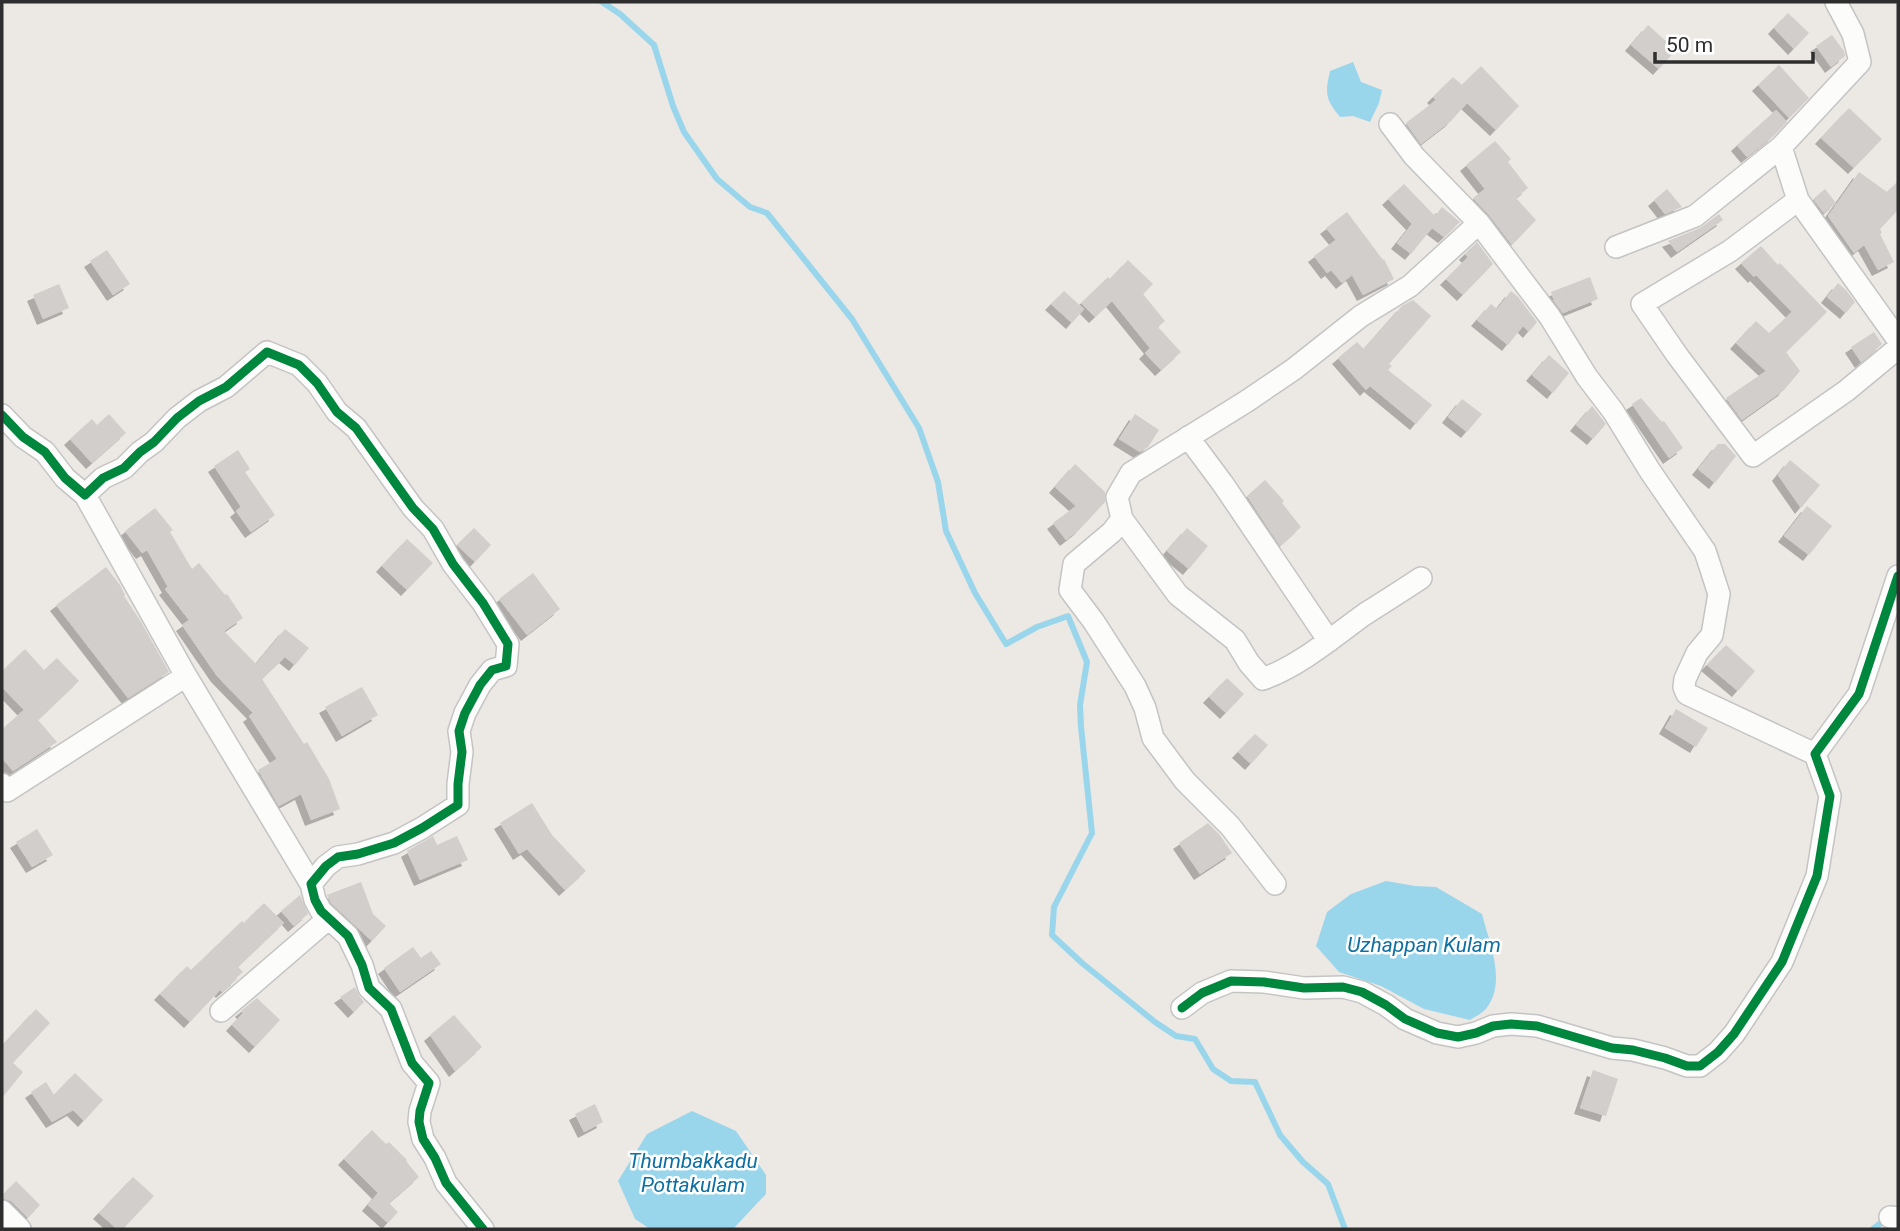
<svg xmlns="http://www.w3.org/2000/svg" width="1900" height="1231" font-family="Roboto,sans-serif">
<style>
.water{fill:#99d6ec}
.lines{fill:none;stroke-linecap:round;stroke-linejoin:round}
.stream{stroke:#99d6ec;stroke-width:6}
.building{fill:#d1cecb;filter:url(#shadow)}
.minor-casing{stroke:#c5c4c5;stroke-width:24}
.minor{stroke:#fcfcfb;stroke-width:21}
.cycleway-casing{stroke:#fff;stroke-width:13}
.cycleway{stroke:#00873e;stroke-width:9}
.labels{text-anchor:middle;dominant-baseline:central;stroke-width:5;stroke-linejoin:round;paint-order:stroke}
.water-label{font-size:21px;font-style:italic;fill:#0d6fa3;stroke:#fff}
</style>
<defs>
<filter id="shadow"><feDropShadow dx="-6" dy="6" stdDeviation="0" flood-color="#0004"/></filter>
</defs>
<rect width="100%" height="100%" fill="#ece8e4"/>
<path class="water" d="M1353,62L1361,82L1382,90L1379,103L1370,122L1353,116L1340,117C1325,99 1325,93 1330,71Z
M1386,881L1415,886L1436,887L1482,914C1489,942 1506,980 1488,1006C1485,1012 1476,1016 1470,1020L1424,1009L1381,986L1339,972L1316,946L1327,912L1351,894Z
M692,1111L736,1131L766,1175V1194L733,1229H650L635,1219L618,1181L647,1134Z"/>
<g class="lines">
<path class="stream" d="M602,2L620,14L654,45L673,106L684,132L717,179L750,207L767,213L852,319L919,428L938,482L946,531L975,593L1006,644L1037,627L1068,616L1087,662L1080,705L1081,727L1092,833L1054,907L1052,935L1082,963L1155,1022L1176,1036L1195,1039L1213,1069L1231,1081L1255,1082L1280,1135L1303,1162L1328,1184L1345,1229
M1873,1229L1886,1219"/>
</g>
<path class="building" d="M1788,13L1809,33L1794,49L1774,28Z
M1648,25L1676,50L1659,69L1631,45Z
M1832,35L1844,51L1845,56L1831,67L1816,46Z
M1779,65L1809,98L1789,118L1758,85Z
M1481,66L1519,106L1496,130L1467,103L1451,121L1421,144L1406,123L1436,100L1433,97L1453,77L1462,85Z
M1849,108L1882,139L1854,168L1821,138Z
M1776,110L1787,122L1772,137L1747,157L1737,145Z
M1495,141L1511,159L1508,162L1528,188L1516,198L1536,220L1512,245L1489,215L1473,198L1485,189L1466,165Z
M1859,172L1887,192L1898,181V210L1880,229L1882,233L1880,234L1894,262L1878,270L1864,245L1854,253L1828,216Z
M1404,184L1435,216L1442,207L1460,222L1444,237L1432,228L1411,254L1397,243L1412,224L1388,199Z
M1667,189L1682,207L1665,214L1654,200Z
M1825,189L1836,203L1824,213L1813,199Z
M1347,212L1383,260L1384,259L1394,279L1363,295L1352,275L1342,283L1331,270L1327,273L1314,256L1336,240L1326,228Z
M1719,214L1723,220L1677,252L1668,241L1700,228Z
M1477,242L1493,264L1463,295L1446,279L1468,257L1465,254Z
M1761,246L1778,265L1780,263L1827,312L1786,352L1800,371L1784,390L1742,420L1726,398L1766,371L1736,343L1756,321L1769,333L1792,312L1756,275L1754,277L1741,263Z
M107,250L130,284L113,295L90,261Z
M1128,260L1153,284L1143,294L1165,321L1158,327L1181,352L1161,370L1145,353L1150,348L1112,301L1095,317L1081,303L1108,277L1110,279Z
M1590,277L1598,299L1563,313L1554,301L1551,292Z
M1838,283L1846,290L1855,302L1846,313L1827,297Z
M59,284L69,308L43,319L33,295Z
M1064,291L1084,309L1072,323L1051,304Z
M1511,291L1518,297L1537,322L1529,332L1523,326L1508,345L1477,320L1491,304L1497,309Z
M1413,300L1431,316L1389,364L1392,366L1388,370L1432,405L1416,424L1370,386L1366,390L1338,358L1357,342L1364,349L1402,306Z
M1874,332L1882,344L1861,362L1851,347Z
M1549,355L1569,373L1553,393L1532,375Z
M1641,398L1662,422L1664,421L1683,448L1669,458L1632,404Z
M1462,399L1482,414L1467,432L1448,417Z
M1592,406L1606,424L1593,439L1576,425Z
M109,414L126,433L92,463L70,439L92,419L97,425Z
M1135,414L1159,430L1148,447L1140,452L1119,439Z
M1718,444H1725L1736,456L1715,483L1698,469Z
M238,450L250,469L245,472L275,515L251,532L236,511L241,507L214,466Z
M1790,460L1820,485L1801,508L1778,475Z
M1075,464L1105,492V502L1080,529L1066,540L1053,523L1076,506L1055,487Z
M1265,480L1284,501L1282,503L1301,527L1280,546L1247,496Z
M1807,506L1832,526L1809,555L1784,536Z
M155,508L173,530L170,532L192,569L199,563L225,595L227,594L243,618L224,631L256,664L285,629L309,648L295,665L285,657L262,679L304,744L307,742L329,779L340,809L311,820L301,794L279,806L258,770L277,759L249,716L253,713L217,676L182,625L189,620L165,589L168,587L147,550L142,553L125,531Z
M474,528L491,545L475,562L457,545Z
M1187,528L1208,546L1189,569L1167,551Z
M407,539L433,563L407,590L382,566Z
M106,567L120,585L125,595L124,596L141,622L169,672L128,698L56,605Z
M533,573L560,609L527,635L499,599Z
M1726,645L1755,671L1738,691L1707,665Z
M25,649L44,670L57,658L79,681L38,720L57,742L13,771L2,758V729L24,710L2,687V671Z
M1227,678L1244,694L1226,713L1209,697Z
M362,687L378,715L342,736L325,707Z
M1676,709L1708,728L1696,747L1665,728Z
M1255,734L1268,745L1251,764L1238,752Z
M532,803L552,835L586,871L565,890L527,849L519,854L500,823Z
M1208,823L1219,834L1232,853L1200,874L1179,843Z
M37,829L53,855L32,867L16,842Z
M433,836L437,845L457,836L468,860L420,880L407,851Z
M361,882L373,914L386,926L372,941L331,903L327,895Z
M300,895L308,914L294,926L281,911Z
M264,903L284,923L238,967L243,972L236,978L237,979L222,992L220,990L190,1022L160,994L187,966L191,970L242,921L244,923Z
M413,947L421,958L431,951L441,964L400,992L384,968Z
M355,987L360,997L364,1002L354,1012L340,997Z
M257,998L280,1020L255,1047L232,1025L243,1013L241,1011Z
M36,1009L50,1023L13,1063L23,1072L2,1098V1046Z
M454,1015L482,1047L455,1071L430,1035Z
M1593,1070L1618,1079L1606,1116L1580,1108Z
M75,1073L103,1100L84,1121L73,1110L52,1122L31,1092L46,1082L54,1095Z
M595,1104L603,1122L584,1132L575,1114Z
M372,1130L386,1144L389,1142L407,1160L406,1161L419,1177L389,1203L398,1212L388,1223L368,1205L378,1193L381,1196L344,1159Z
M133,1177L154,1196L123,1229H117L99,1213Z
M16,1181L40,1205L28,1218L11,1201L2,1198V1196Z"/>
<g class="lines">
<g class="minor-casing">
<path id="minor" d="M1390,124L1414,156L1479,223L1550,317L1587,377L1613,411L1650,471L1705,551L1719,594L1712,635L1697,653L1685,679L1684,687L1687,694L1815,754
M1781,147L1798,200L1898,340
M1798,200L1730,251L1642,304L1677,355L1753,456L1846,391L1898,348
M1616,247L1695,216L1781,147L1860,62L1853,34L1836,2
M2,415L23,437L45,452L65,478L85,495L103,478L124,468L140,452L154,442L177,418L199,401L226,387L267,352L299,365L317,383L337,412L356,428L413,508L433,529L453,564L483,603L508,644L506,666L492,670L480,685L465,713L459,731L462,752L458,784V805L422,828L394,843L358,854L338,857L326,866L311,884L315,900L321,911L348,936L362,965L369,988L391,1009L412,1063L429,1083L420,1111L419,1122L423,1139L435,1158L446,1183L483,1229
M1188,437L1223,484L1329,641
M85,495L186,676L311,884
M1122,519L1178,595L1235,640L1249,663L1263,679C1301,665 1333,637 1365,614C1384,602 1403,590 1421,578
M2,784L7,791L186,676
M1275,884L1230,826L1185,781L1153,738L1145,708L1135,686L1094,622L1070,590L1074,564L1112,532L1122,519L1117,497L1131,473L1247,401L1294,369L1361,316L1410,286L1479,223
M1182,1008L1202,993L1231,981L1264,982L1304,988L1343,987L1362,992L1386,1005L1405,1019L1437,1033L1458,1037L1476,1033L1493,1026L1511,1024L1537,1026L1612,1048L1633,1050L1665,1058L1687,1066H1700L1718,1052L1734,1034L1782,962L1817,876L1830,796L1815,754L1859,694L1898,576
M221,1011L329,918
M2,1211L20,1229
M1890,1217L1898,1218"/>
</g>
<use href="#minor" class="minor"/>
<g class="cycleway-casing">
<path id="cycleway" d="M2,415L23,437L45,452L65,478L85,495L103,478L124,468L140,452L154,442L177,418L199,401L226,387L267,352L299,365L317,383L337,412L356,428L413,508L433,529L453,564L483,603L508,644L506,666L492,670L480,685L465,713L459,731L462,752L458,784V805L422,828L394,843L358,854L338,857L326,866L311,884L315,900L321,911L348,936L362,965L369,988L391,1009L412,1063L429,1083L420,1111L419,1122L423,1139L435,1158L446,1183L483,1229
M1182,1008L1202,993L1231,981L1264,982L1304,988L1343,987L1362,992L1386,1005L1405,1019L1437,1033L1458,1037L1476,1033L1493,1026L1511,1024L1537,1026L1612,1048L1633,1050L1665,1058L1687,1066H1700L1718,1052L1734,1034L1782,962L1817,876L1830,796L1815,754L1859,694L1898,576"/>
</g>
<use href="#cycleway" class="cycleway"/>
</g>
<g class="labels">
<g class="water-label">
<text x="1424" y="945">Uzhappan Kulam</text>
<text x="693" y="1161">Thumbakkadu<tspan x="693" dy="24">Pottakulam</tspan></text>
</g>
</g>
<rect width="1900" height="1231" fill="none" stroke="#2e2e2e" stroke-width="7"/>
<path d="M1655 52v10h158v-10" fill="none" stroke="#2e2e2e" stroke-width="3.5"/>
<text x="1666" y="52" font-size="21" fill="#2e2e2e" stroke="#ffffff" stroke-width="5" paint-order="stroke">50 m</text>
</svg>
